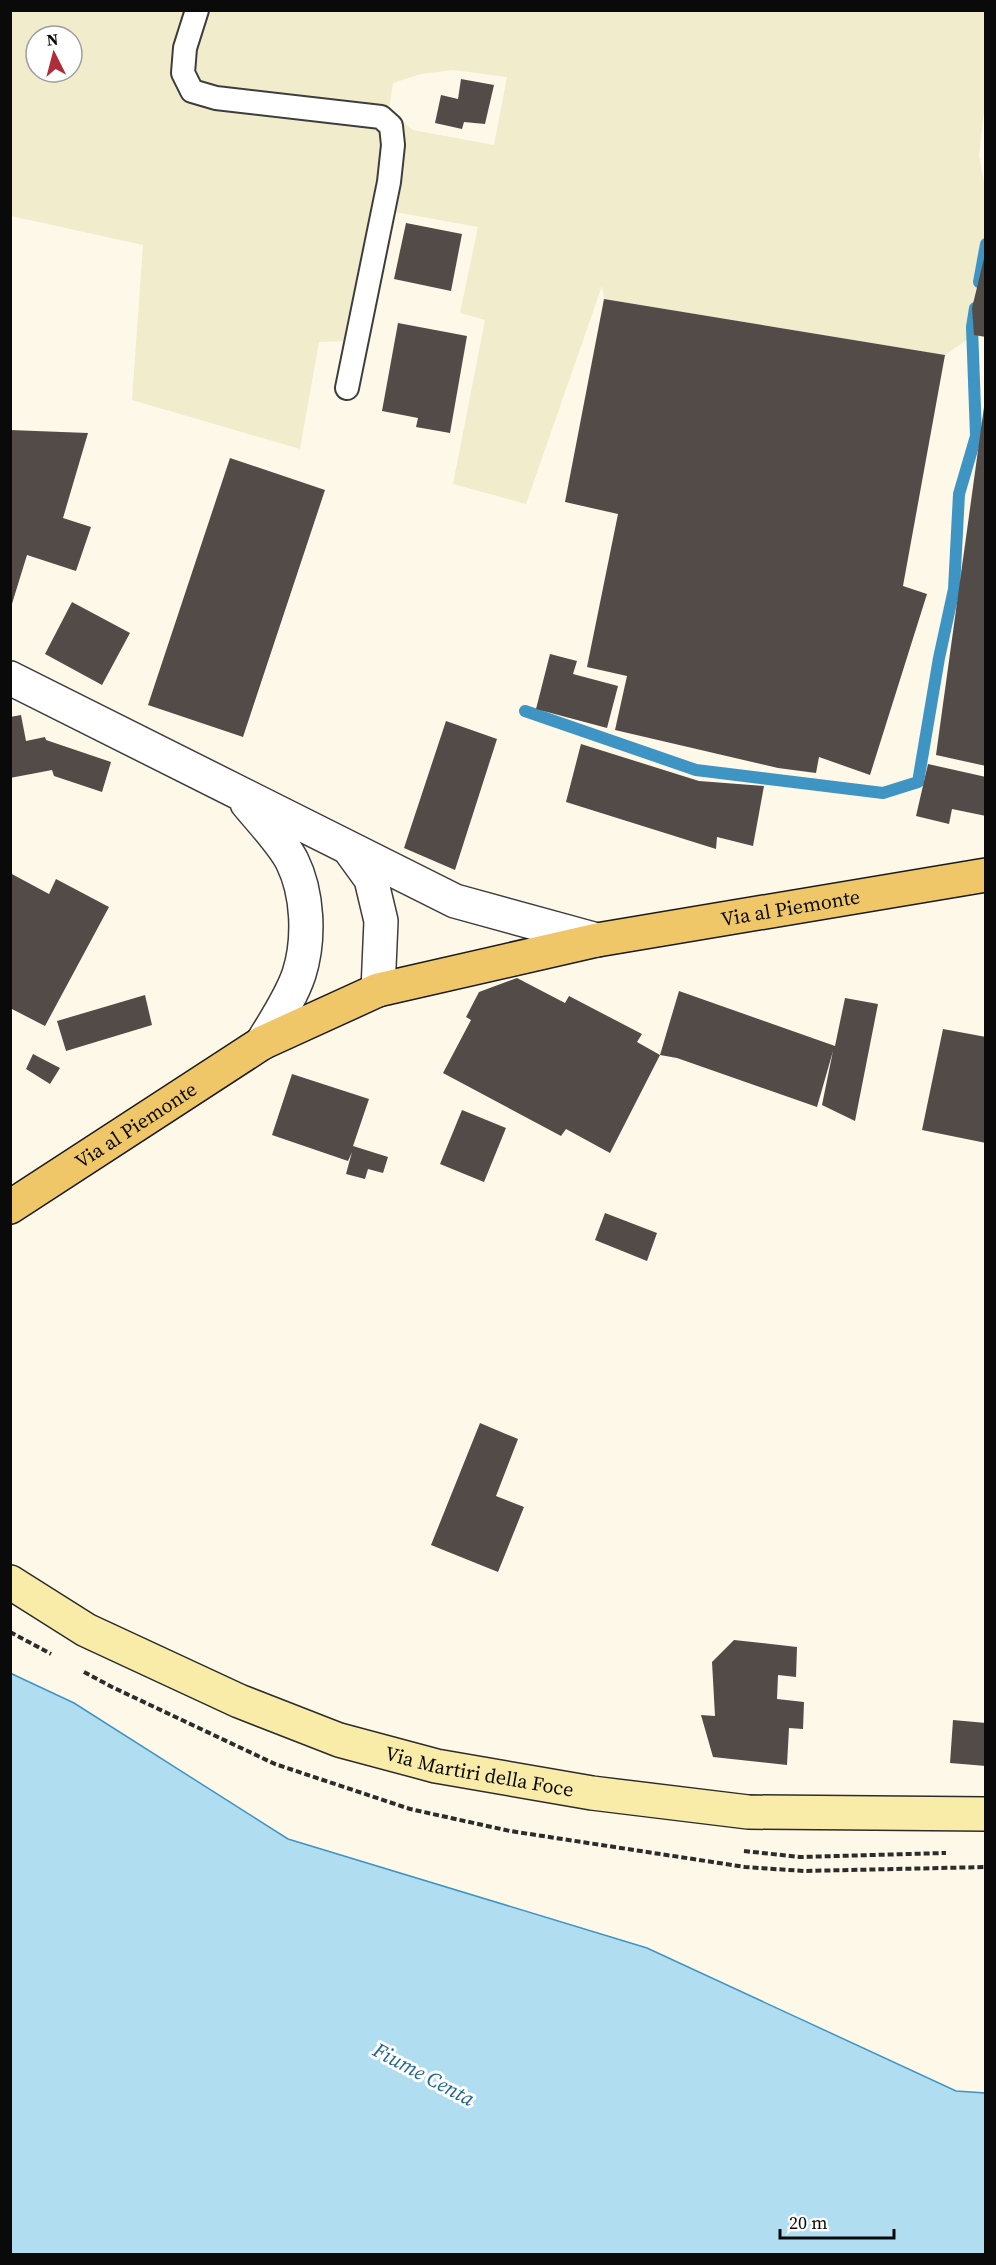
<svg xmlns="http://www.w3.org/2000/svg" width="996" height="2265" font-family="'Source Serif 4',serif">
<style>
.farmland{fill:#f1eccc;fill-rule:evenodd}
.water{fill:#b1ddf1;stroke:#3e95c3;stroke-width:1.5}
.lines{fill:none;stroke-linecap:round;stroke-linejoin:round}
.stream{stroke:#3e95c3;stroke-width:12}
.building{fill:#524b48}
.service-casing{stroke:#3d3d3d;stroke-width:26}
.minor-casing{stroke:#3d3d3d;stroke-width:36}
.secondary-casing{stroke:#2c2c2c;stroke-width:36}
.primary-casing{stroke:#1b1b1b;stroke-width:36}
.path{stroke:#2c2c2c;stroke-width:4;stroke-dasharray:6 3;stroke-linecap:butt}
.service{stroke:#fff;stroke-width:22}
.minor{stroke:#fff;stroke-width:33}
.secondary{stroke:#f9eca8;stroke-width:33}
.primary{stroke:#efc668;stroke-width:33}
.labels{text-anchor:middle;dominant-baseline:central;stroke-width:6;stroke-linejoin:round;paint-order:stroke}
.street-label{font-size:20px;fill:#0a0a0a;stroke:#fff}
.water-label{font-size:21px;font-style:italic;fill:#1e6692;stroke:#fff}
</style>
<rect width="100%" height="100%" fill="#fef8e9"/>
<path class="farmland" d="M11,11H985L986,91L979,156L985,187L986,245L972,308L974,335L945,355L604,299L602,286L526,504L453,484L485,320L460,313L478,227L373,208L347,341L319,342L300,449L132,400L143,245L11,216ZM36,36H72V72H36ZM453,70L507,77L494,145L413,130L389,111L393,83L421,74Z"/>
<path class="water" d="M10,1673L74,1703L288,1839L647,1948L956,2091L985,2093V2254H11Z"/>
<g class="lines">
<path class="stream" d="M979,282L986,244
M525,711L696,770L883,793L918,782L939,658L954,589L959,494L976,436L972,327L975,308"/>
</g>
<path class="building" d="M461,79L494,85L485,124L464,122L462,129L435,123L441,95L458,99Z
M406,223L462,234L451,291L394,279Z
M986,250V337L974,335L972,308Z
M604,299L945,355L903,586L927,594L870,775L819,757L816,773L778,768L615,730L627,676L587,667L618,514L565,502Z
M398,323L467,336L450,433L416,427L418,418L382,411Z
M984,407L986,408V766L936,755Z
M10,430L88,433L63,518L91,527L76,571L27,555L11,607Z
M230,458L325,490L243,737L148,705Z
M72,602L130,633L102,685L45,654Z
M550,654L577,661L573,674L618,686L607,728L536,709Z
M21,715L26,741L45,737L46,740L111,762L102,792L54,776L52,770L10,778V717Z
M446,721L497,739L455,870L404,848Z
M581,744L699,781L764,786L753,846L717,837L716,849L566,802Z
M928,764L986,777V816L952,809L949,824L916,816Z
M10,873L49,894L56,879L109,907L45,1026L10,1008Z
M517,978L565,1003L569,996L642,1034L637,1042L660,1055L610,1153L566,1129L561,1136L443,1073L471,1020L466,1017L479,992Z
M679,991L835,1046L845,998L878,1004L855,1121L822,1105L833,1051L817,1107L677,1058L660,1055Z
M145,995L152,1025L66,1051L57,1021Z
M943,1029L986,1037V1143L922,1130Z
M33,1054L60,1068L50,1084L26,1069Z
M292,1074L369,1099L353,1146L388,1157L383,1173L368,1169L365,1179L346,1174L352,1152L348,1161L272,1135Z
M462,1110L506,1128L484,1182L440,1164Z
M605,1213L657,1233L647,1261L595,1240Z
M480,1423L518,1439L496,1496L524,1507L498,1572L431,1545Z
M734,1640L797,1647L796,1677L778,1675L777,1699L804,1702L803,1729L789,1728L787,1765L713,1757L701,1715L715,1716L712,1662Z
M953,1720L986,1723V1766L950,1763Z"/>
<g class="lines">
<g class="service-casing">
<path id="service" d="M197,10L185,48L183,73L192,91L216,98L381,117L391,126L393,145L389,182L347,388"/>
</g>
<g class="minor-casing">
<path id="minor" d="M10,678L455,901L597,940
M247,803C260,819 283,843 292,861C308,893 310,939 299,974C291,998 275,1021 262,1043
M350,850L371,879L381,921L378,990"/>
</g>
<g class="secondary-casing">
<g id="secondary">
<path id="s1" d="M10,1582L86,1630L239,1701L339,1740L436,1766L592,1793L748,1812L986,1814"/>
</g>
</g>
<g class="primary-casing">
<g id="primary">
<path id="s2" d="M10,1207L262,1043L378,990L597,940L986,875"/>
</g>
</g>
<path class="path" d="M10,1632L51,1654
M84,1672L112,1687L275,1764L410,1809L510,1831L745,1867L804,1871L986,1867
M744,1851L800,1857L946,1853"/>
<use href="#service" class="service"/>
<use href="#minor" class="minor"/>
<use href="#secondary" class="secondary"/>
<use href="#primary" class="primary"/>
</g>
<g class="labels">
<g class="street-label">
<text stroke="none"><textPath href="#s2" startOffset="849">Via al Piemonte</textPath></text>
<text stroke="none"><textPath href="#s2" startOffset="150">Via al Piemonte</textPath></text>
<text stroke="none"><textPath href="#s1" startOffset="510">Via Martiri della Foce</textPath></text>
</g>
<g class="water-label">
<text transform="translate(424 2074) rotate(28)">Fiume Centa</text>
</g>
</g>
<rect width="996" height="2265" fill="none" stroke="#0a0a0a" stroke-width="24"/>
<g transform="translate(54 54) rotate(354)"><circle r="28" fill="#ffffff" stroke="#9d9d9d" stroke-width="1.5"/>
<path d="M0-4.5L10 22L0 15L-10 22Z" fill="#af2d3b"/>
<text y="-9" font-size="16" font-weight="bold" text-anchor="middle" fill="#0a0a0a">N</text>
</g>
<path d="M780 2229v9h114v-9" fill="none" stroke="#0a0a0a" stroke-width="3"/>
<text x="789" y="2229" font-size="18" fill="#0a0a0a" stroke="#ffffff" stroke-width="4.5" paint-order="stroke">20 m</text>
</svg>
